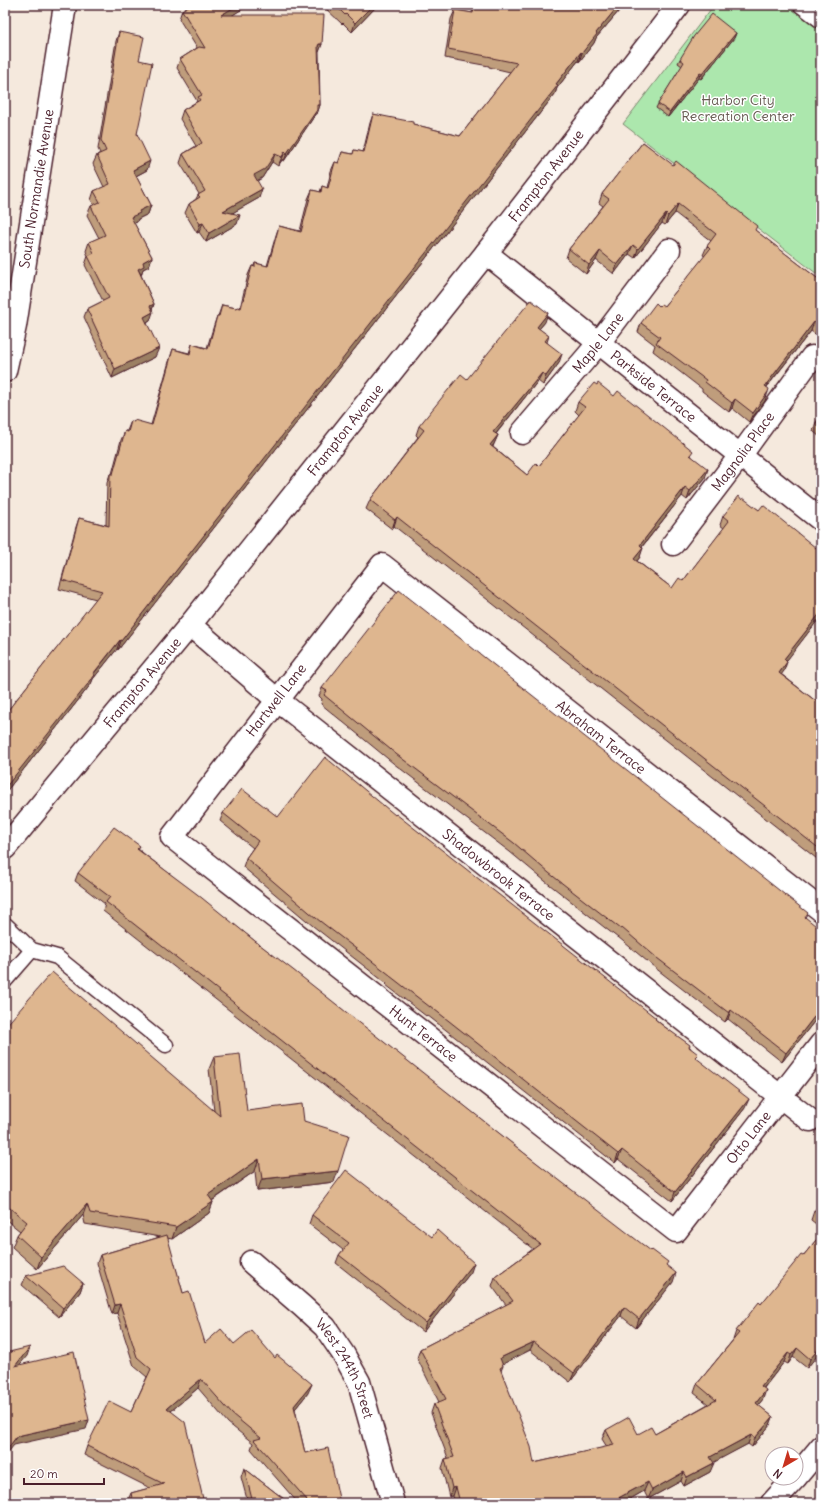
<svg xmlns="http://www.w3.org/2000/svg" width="826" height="1508" font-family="Delius,sans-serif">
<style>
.park{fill:#ace7ad;stroke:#7b836c}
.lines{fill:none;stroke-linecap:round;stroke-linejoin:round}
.lane-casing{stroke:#4a1f2b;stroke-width:17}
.street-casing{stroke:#4a1f2b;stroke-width:25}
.secondary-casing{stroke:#4a1f2b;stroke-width:25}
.primary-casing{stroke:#4a1f2b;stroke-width:25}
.lane{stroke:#fff;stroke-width:14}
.street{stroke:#fff;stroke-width:22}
.secondary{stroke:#fff;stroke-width:22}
.primary{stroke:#fff;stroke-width:22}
.wall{fill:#bf9d7b;stroke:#4a1f2b}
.shaded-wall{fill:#9b7f64;stroke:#4a1f2b}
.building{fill:#deb68f;stroke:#4a1f2b}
.labels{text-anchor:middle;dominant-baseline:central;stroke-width:3;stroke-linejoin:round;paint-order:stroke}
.park-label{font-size:14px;fill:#675b52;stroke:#fff}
.street-label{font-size:14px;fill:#4a1f2b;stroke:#fff}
</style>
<rect width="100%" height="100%" fill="#f5e9dd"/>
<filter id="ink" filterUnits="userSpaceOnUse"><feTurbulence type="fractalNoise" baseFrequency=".025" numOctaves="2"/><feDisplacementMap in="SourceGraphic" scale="8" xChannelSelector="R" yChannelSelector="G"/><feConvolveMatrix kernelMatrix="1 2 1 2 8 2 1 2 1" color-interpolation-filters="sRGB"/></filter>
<g filter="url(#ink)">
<path class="park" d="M714,5H821V277L623,124Z"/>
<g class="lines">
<g class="lane-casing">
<path id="lane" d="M800,5L821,21
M5,924L32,950L5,981
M32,950L57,957L166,1045"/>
</g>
<g class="street-casing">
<g id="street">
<path id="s1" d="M486,253L821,520"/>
<path id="s2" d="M522,433L598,344L669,250"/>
<path id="s3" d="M673,544L740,456L812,357"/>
<path id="s4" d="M190,625L276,699L810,1120"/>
<path id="s5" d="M821,910L382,565L172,837L676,1231L821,1044"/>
<path id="s6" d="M251,1262L302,1306L325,1327L344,1355L359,1382L393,1503"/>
<path d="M796,1477L821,1447"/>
<path d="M772,1503L795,1478"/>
</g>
</g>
<g class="secondary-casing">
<g id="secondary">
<path id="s7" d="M5,848L190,625L486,253L679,5"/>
</g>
</g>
<g class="primary-casing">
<g id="primary">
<path id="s8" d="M5,371L15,326L65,5"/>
</g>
</g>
<use href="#lane" class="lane"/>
<use href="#street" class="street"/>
<use href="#secondary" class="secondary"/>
<use href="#primary" class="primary"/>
</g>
<path class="wall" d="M190,5H249L232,15L322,44L319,52L320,105L317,114H315L313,118L284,161L282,160L278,166L272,162L262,178L257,181L259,198L232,213L237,224L206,242L199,232L197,233L185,213L189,204L196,199L198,195L199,194L180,163L183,154L196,146L180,119L183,110L196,102L197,101L177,68L180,59L197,48L179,19L182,10Z
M322,5H377L375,8L352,32L343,23L342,24Z
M473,5H624L596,38L594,43L579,62L578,61L557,88L555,94L154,604L118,650L117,649L93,679L91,684L5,793V714L96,599L59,589L76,527L79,518L106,525L107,483L110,474H112L121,440L125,431H127L131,421L151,425L170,358L173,349L189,353L192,344L207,348L214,325L217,316H218L222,305L236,308H240L248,275L252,266H254L255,263L267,266L276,235L279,226L300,231L308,199L312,190L320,192L322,186L327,188L331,171L335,162L338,163L342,152L353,154L354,150L363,152L370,123L373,114L460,136L510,72L489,67V66L445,58L451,19L455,10L472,13Z
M814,5H821V10Z
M119,32L139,60L137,134L147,170L136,176L151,205L148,214L138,219L137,222L134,223L152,257L149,266L143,269L141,275L154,304L152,310L150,321L147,323L155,357L112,378L84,317L87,309L103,301L85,265L88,256L86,251L89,242L99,238L87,215L91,206L94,205L91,200L94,191L104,187L93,164L97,155L100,153L98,149L116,41Z
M736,33L734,38L701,79L699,78L668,117L656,108L658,104L682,66L678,63L680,59Z
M643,142L756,231L817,278L821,276V329L819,328L815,334L811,331L767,387L765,401L749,422L732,408L729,412L702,391V389L653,351L655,345L638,332L641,323L659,306H664L705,256L703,255L707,246L711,241L675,213L665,225L662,223L635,258L629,254L614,274L596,260L586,274L566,258L569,249L603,206L599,203L602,194Z
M545,322L539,329L549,336L547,342L559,363L543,385L538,381L496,434L498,435L494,444L493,447L527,475L539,466L579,415L575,411L578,402L614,396L691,455L705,478L687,500L682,496L642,547L640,557L637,561L672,588L683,581L724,528L720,525L723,516L742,500L759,510L821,552V616L786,661L784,671L781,674L817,702L821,697V862L394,526L392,529L366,509L370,500L418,437L416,435L419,426L467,379Z
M821,416V438L813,431L816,422Z
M322,688L806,918L821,1013L782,1062L728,1019L725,1022L654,967L618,937V938L545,881L510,852L393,763L321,704L322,699L319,696Z
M223,813L278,817L395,815L655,1019L690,1047L696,1058L745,1108L672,1201L618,1159L615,1163L427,1015L426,1016L386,985L387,984L313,926L243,867L246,858L253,848L220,821Z
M140,846L138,849L666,1265L673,1282L636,1328L621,1316L570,1382L530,1350L502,1364L503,1366L501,1371L534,1463L607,1447L602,1439L606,1430L638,1434H655L708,1404L694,1393L697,1384L733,1340L736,1331L761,1304L803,1256L821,1234V1351L807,1368L793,1357L788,1364L784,1362L764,1388L763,1399L758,1405L773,1417L770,1425L752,1447L748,1444L713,1462L710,1472L684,1486L681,1481L648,1499L644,1491L623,1503H455L453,1496L449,1497L442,1468L445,1459L448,1458L431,1413L434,1404L439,1402L417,1358L420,1349L506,1305L492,1286L495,1277L533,1249L103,911L105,904L75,881L78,873Z
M5,1027L214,1111L209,1069L214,1057L247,1111L304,1121L334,1182L257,1191L255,1171L212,1201L213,1202L209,1213L172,1239L167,1238L183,1293L205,1343L234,1344L275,1358L308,1393L295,1409L305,1453L340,1503H298L251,1449L253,1443L228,1423L198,1388L171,1411L204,1503H128L127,1502L131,1493L150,1488L84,1455L87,1446L131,1412L147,1377L134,1366L117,1313L112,1314L97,1263L100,1255L160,1237L85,1224L83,1215L37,1269L12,1247L17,1235L20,1231L5,1219Z
M821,1203V1228L811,1220L814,1211Z
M312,1215L432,1237L471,1272L423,1332L336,1263L339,1255L343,1250L309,1224Z
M26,1276L83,1283L80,1292L59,1317L22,1285Z
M244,1468L289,1503H248L241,1477Z"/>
<path class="shaded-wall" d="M238,5H249L218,24L221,15Z
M373,5H377L375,8L352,32L355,23Z
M619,5H624L596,38L594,43L579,62L582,53L596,33Z
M736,33L734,38L701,79L702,74Z
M319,44H322L319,52H316Z
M581,52L578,61L557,88L555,94L118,650L121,641Z
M700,73L699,78L668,117L670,112Z
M317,105H320L317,114H315L313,118L284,161L287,153Z
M285,151L282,160L278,166L282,157Z
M275,154L272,162L262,178L251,184L254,175Z
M150,161L147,170L130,179L133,170Z
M262,189L259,198L220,220L223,211Z
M678,204L675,213L665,225L668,216Z
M151,205L148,214L138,219L137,222L128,226L131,217L139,211Z
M666,214L662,223L635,258L638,249Z
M240,215L237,224L206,242L209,233Z
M203,223L199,232L197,233L200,224Z
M633,245L629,254L614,274L617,265Z
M600,251L596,260L586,274L589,265Z
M152,257L149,266L143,269L141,275L138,269L143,262Z
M154,304L151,313L150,306Z
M153,312L150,321L140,326L144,317Z
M548,313L545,322L533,336L537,327Z
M821,321V324L819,328L815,334L818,325Z
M814,322L811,331L761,394L765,386Z
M159,348L155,357L112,378L115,369Z
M562,354L559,363L543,385L546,376Z
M542,373L538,381L490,441L493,432Z
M768,392L765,401L749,422L753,413Z
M735,399L732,408L729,412L732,403Z
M498,435L494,444L487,454L490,445Z
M708,469L705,478L687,500L690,491Z
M685,487L682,496L636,554L640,545Z
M397,517L394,526L392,529L395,520Z
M643,548L640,557L631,568L634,559Z
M821,612V616L781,668L784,659Z
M120,640L117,649L93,679L91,684L5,793V788Z
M787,662L784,671L776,682L779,673Z
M821,1008V1013L782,1062L786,1053Z
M731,1010L728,1019L725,1022L729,1013Z
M749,1099L745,1108L672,1201L675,1192Z
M622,1150L618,1159L615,1163L618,1154Z
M259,1159L255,1171L204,1206L208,1195Z
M338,1171L334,1182L257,1191L262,1179Z
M213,1202L209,1213L172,1239L176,1227Z
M87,1204L83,1215L37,1269L41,1257Z
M474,1263L471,1272L423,1332L426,1323Z
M676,1273L673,1282L636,1328L639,1319Z
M83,1283L80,1292L59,1317L63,1308Z
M120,1304L117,1313L112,1314L115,1305Z
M624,1307L621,1316L570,1382L574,1373Z
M534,1342L530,1350L497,1367L500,1358Z
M821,1346V1351L807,1368L810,1359Z
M30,1347L27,1356L11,1375L15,1366Z
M797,1348L793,1357L788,1364L791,1355Z
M788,1353L784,1362L758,1395L761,1386Z
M201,1379L198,1388L164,1417L167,1408Z
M312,1384L308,1393L291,1414L294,1406Z
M766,1390L763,1399L753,1412L756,1403Z
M773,1417L770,1425L752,1447L755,1438Z
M89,1420L86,1429L14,1445L5,1456V1452L17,1436Z
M751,1435L748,1444L707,1466L710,1457Z
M714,1463L710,1472L684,1486L687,1477Z
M684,1472L681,1481L648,1499L652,1490Z
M648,1482L644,1491L623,1503H609Z
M456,1487L453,1496L449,1497L452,1488Z
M584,1500L583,1503H572Z"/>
<path class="building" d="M190,5H238L221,15H324L322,44H319L318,46L320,105H317V110L287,153L285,151L282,157L275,154L265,169L254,175L262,189L223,211L240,215L209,233L203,223L200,224L189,204L200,197L198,195L205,191L183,154L202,143L183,110L200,100L198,97L202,95L180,59L199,47L205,48L182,10Z
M335,5H373L355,23L346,14L345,15Z
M475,5H619L596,33L597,34L582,53L581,52L556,84L558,85L157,595L121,641L120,640L93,674L95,675L5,788V714L102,591L62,580L79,518L109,526L110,474H113L125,431L128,432L131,421L134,422V420L152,425L173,349L190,354L192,344L208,349L217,316H219L222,305L236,308L237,307L241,308L252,266L255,267V263L268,266L279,226L301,232L312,190L321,192L322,186L328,188L335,162L339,163L342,152L353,154L354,150L364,152L373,114L413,122V124L460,136L517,63L492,58V57L448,49L455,10L473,13Z
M712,14L736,33L702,74L700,73L670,112L658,104L684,62L680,59L694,36Z
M119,32L144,37L139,60L152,63L137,134L150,161L133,170L151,205L139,211L140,213L131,217L152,257L143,262L144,266L138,269L154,304L150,306L153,312L144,317L159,348L115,369L87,309L109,298L88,256L94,253L89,242L105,235L91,206L100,202L94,191L110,184L97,155L106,151L101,140Z
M643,142L673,165L676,161L757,226L755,230L817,278L820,275L821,276V321L818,325L814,322L765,386L769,389L768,392L753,413L735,399L732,403L705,382L706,380L656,343L660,337L641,323L656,303L659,306L661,304L664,306L710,249L707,246L716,234L678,204L668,216L666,214L638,249L633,245L617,265L600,251L589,265L569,249L609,199L602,194Z
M531,300L548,313L537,327L549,336L545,341L562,354L546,376L542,373L493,432L498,435L490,445L527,475L536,463L539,466L585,407L578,402L594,383L597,385L598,383L614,396L618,391L693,451L690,455L708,469L690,491L685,487L640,545L643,548L634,559L672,588L679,578L683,581L729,521L723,516L739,496L742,500L743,498L759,510L763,505L821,552V612L784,659L787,662L779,673L817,702L821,697V850L397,517L395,520L370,500L424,430L419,426L461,374L467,379Z
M821,416V426L816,422Z
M399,590L808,913L805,917L821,930V1008L786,1053L731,1010L729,1013L657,958L622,928L621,929L549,873L514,843L396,754L324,695L327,691L322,688Z
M325,757L395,815L396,814L656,1018L655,1019L662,1025L690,1045L689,1047L698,1054L695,1057L749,1099L675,1192L622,1150L618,1154L430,1006V1007L390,976V975L316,918L246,858L258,841L223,813L242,789L278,817Z
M114,827L140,846L137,849L197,894L255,941L293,970L528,1156L651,1251L652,1250L668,1262L666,1265L676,1273L639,1319L624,1307L574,1373L534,1342L500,1358L503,1366L500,1368L531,1447L534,1463L614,1445L606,1430L629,1417L638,1434L651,1427L655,1434L716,1400L697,1384L739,1333L736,1331L759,1302L761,1304L801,1255L803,1256L821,1234V1346L810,1359L797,1348L791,1355L788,1353L761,1386L766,1390L756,1403L773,1417L755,1438L751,1435L710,1457L714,1463L687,1477L684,1472L652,1490L648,1482L609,1503H585L584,1500L572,1503H460L456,1487L452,1488L445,1459L454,1457L434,1404L446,1399L420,1349L513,1301L495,1277L540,1244L106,902L110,897L78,873Z
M52,972L220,1116L214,1057L240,1054L247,1111L302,1104L304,1121L349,1135L338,1171L262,1179L259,1159L208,1195L213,1202L176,1227L90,1213L87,1204L41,1257L17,1235L27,1222L5,1204V1027Z
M346,1170L432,1237L437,1230L474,1263L426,1323L339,1255L349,1243L312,1215Z
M821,1203V1217L814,1211Z
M167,1235L183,1293L189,1291L205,1343L221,1329L234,1344L251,1330L275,1358L277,1355L312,1384L294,1406L305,1453L328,1448L340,1503H304L307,1500L254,1440L261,1438L232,1414L201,1379L167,1408L185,1422L204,1503H133L131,1493L164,1484L87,1446L109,1401L131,1412L151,1369L137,1357L120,1304L115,1305L100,1255Z
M63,1266L83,1283L63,1308L26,1276Z
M30,1347L15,1366L74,1352L89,1420L17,1436L5,1452V1353Z
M244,1468L289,1503H252H253Z"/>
</g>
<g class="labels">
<g class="park-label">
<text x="738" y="100">Harbor City<tspan x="738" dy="16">Recreation Center</tspan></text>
</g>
<g class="street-label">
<text stroke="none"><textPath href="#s7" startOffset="863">Frampton Avenue</textPath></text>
<text stroke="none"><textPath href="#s8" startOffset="185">South Normandie Avenue</textPath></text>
<text stroke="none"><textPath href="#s2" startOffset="118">Maple Lane</textPath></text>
<text stroke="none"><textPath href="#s1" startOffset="214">Parkside Terrace</textPath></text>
<text stroke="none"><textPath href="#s7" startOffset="539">Frampton Avenue</textPath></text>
<text stroke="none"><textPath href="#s3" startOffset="116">Magnolia Place</textPath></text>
<text stroke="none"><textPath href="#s7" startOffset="215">Frampton Avenue</textPath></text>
<text transform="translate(276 700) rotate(-52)">Hartwell Lane</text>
<text transform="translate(601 737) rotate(38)">Abraham Terrace</text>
<text stroke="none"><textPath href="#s4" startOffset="397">Shadowbrook Terrace</textPath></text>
<text stroke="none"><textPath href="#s5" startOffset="1221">Hunt Terrace</textPath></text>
<text stroke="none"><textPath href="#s5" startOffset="1660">Otto Lane</textPath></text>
<text stroke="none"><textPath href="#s6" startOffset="145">West 244th Street</textPath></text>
</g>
</g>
<rect width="826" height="1508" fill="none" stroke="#fff" stroke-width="20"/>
<rect x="10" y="10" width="806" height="1488" fill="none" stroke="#4a1f2b" stroke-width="1.5" filter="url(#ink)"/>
<g transform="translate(784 1466) rotate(218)"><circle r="19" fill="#ffffff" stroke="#b7a5aa"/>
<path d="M0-3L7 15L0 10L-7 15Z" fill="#c8321e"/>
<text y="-6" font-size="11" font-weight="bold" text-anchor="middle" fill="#4a1f2b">N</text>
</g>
<path d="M24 1478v6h80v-6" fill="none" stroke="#4a1f2b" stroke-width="2"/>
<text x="30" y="1478" font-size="12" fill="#4a1f2b" stroke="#ffffff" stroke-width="3" paint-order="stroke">20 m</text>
</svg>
